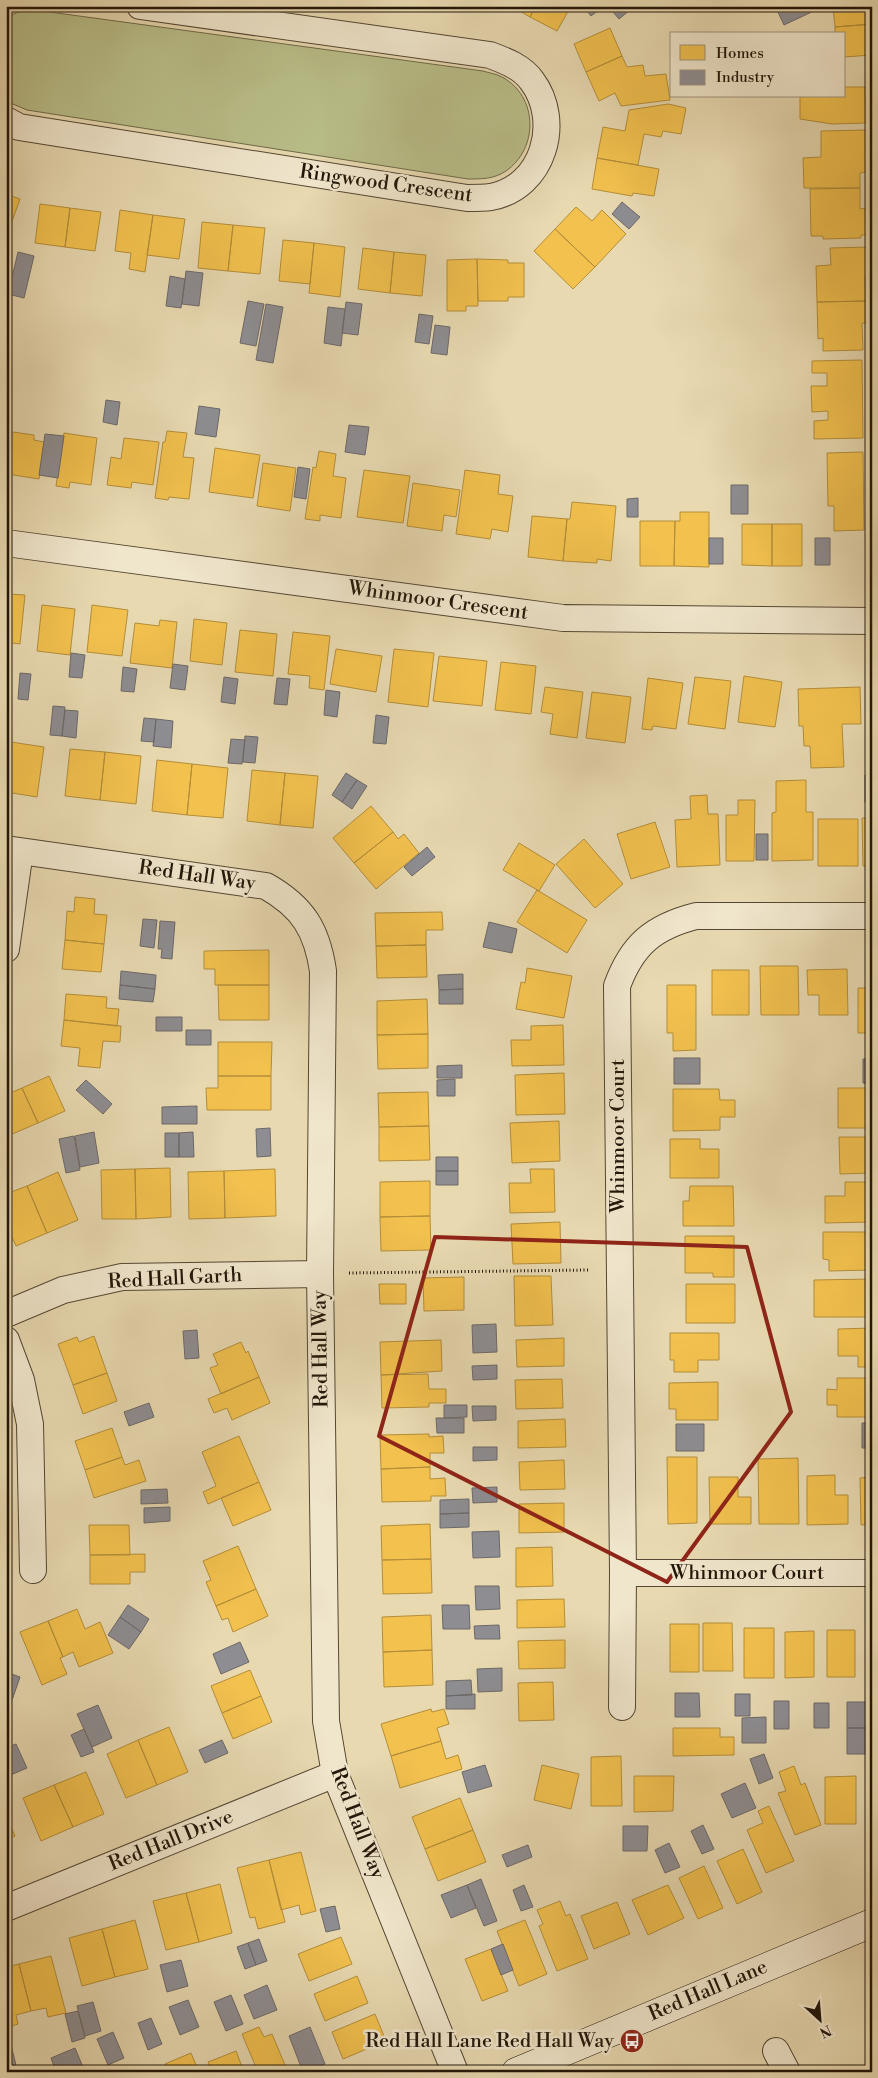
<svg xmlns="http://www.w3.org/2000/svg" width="878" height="2078" font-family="'Libre Bodoni',serif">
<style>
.green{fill:#b9be89;stroke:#6e6a49}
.homes{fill:#f2c14e;stroke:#b48e39}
.industry{fill:#8d8d92;stroke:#6d6969}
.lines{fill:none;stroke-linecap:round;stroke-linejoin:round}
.street-casing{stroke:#544733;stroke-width:28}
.secondary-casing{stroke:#221609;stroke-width:29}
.path{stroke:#221609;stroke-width:3;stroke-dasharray:1 2.5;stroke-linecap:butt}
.street{stroke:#f0e6cc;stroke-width:26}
.secondary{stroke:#f0e6cc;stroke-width:28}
.marked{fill:none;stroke:#8f2418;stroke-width:4;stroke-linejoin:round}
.labels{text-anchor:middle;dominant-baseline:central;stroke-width:5;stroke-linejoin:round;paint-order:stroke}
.street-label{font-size:20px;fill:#221609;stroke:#f0e6cc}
.poi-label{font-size:20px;fill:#221609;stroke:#f0e6cc;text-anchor:end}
</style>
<rect width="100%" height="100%" fill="#e8d9b1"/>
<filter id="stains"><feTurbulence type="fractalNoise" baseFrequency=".004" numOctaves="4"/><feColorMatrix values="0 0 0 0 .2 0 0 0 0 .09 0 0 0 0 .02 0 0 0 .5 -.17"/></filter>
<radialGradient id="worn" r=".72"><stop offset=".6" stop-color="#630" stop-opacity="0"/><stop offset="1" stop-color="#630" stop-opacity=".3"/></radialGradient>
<path class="green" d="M35,10L483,71C489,73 497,74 502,77C538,96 539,148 506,171C494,179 482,179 468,179L27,110L6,101V18L18,12Z"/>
<path class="homes" d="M511,6H536L530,17Z
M536,6H571L557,31L530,17Z
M833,6H872V24L835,27Z
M872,24V55L844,57V34H835V27Z
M610,28L622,56L586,72L574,44Z
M622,56L627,67L643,65L645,76L666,74L670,100L621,106L615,93L599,101L586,72Z
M844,87H865L866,123L832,124L800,119V96H844Z
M668,104L686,108L681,134L663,131L661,137L644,134L638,165L597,158L603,127L625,131L629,110Z
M867,130L868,172L860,173V188H804L803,158L821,157V131Z
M597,158L659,169L654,196L633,193L632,196L592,189Z
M860,188V209L867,208L868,235H861V238L823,239V236H811L810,189Z
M6,194L20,199L6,238Z
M40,204L70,208L65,247L35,243Z
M576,207L592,221L602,210L626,234L595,267L555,229Z
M70,208L101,212L95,251L65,247Z
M120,210L153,215L145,272L129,269L131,253L115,251Z
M153,215L185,219L179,259L147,255Z
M202,222L233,225L228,271L198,268Z
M233,225L265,228L260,274L228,271Z
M555,229L595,267L573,289L534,251Z
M283,240L314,243L310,284L279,281Z
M314,243L345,247L340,297L309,293Z
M868,247L869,277L865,278L866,301L817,302L816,266L831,265L830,248Z
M363,248L394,252L390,293L358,289Z
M394,252L426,255L422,296L390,293Z
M477,259L508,260V263H524V297H508V301H478Z
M477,259L478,306H466V311H447V260Z
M866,301V323H862L863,350L823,351V338L818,339L817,302Z
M862,360L863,438L814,439V421L828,420V411L812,412L811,386H827V373H812V361Z
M167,431L187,433L183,457L194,458L189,499L169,497L168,500L155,498L163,442H165Z
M13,432L34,435V440L44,442L39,479L7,474Z
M64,433L97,438L91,485L70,482L69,488L56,486Z
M124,438L159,442L153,485L132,482L131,488L107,485L111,457L121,459Z
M215,448L260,455L253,498L209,492Z
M319,451L336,454L333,476L346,478L341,518L320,515V521L305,519L313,467L316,468Z
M863,452L864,530L834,531V506H828L827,453Z
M263,463L296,468L290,511L257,506Z
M364,470L410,476L403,523L357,517Z
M465,470L500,475L498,494L513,496L508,532L492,529L490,539L456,534Z
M413,483L460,490L456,517L444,515L442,531L407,526Z
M572,502L616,506L611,561L597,559V563L563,561L567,519H570Z
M680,512H709V567L674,566L675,521H680Z
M532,516L567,519L563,561L528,557Z
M640,521H675L674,566H640Z
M742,524H772V566L742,565Z
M772,524H802V566H772Z
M8,594L25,595L20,644L6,642V598Z
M42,605L75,609L70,655L37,651Z
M92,605L128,610L122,656L87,652Z
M194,619L227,623L222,665L190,661Z
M160,620L177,622L172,668L130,663L135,623L159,626Z
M240,630L277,634L273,676L235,672Z
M293,632L330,636L324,690L309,688L310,676L288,674Z
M336,649L382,656L376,692L330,684Z
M394,649L434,653L428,707L388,702Z
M439,656L487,661L482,706L433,701Z
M501,662L536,666L531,714L495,710Z
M744,676L782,682L775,727L738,722Z
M695,677L731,681L725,729L688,724Z
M648,678L683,683L676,729L653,726L652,730L642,729Z
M545,687L583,692L577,738L550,734L553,714L541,712Z
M860,687L861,724H842L844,767L811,768L810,746H804L803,726H799L798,689Z
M592,692L631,697L625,743L586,738Z
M6,742H11L6,779Z
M11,742L44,747L37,797L6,792Z
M70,749L105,752L100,800L65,796Z
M105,752L141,756L136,804L100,800Z
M157,760L192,764L187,815L152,811Z
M192,764L228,768L223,818L187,815Z
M252,770L285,773L280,825L247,821Z
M285,773L318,776L313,828L280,825Z
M806,780V812H813V860L772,861V813L776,812V781Z
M707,795L708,814H718L720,865L677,867L675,820L691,819L690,796Z
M738,800H755L754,861H726V815H738Z
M371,806L393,832L354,863L333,838Z
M862,818H872V866H863Z
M818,819H858V866H818Z
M655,822L670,867L631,879L617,834Z
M393,832L398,839L404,834L419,853L376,889L354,863Z
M584,839L623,884L595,908L556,864Z
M519,843L555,865L539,891L503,870Z
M537,890L587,920L567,953L517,922Z
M75,897L95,899L94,914L107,915L104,944L65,940L67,911L74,912Z
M442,912L443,930H426V945L376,946L375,913Z
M65,940L104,944L101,972L62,969Z
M426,945L427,977L377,978L376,946Z
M269,950V985H215V969H204V951Z
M760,966H798L799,1015H761Z
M527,968L572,976L564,1018L516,1009L521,982L525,983Z
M847,969L848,1015H819V995H808L807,970Z
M712,970H749V1015H712Z
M218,985H269V1020H219Z
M667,985H696V1050L673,1051V1033H667Z
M858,988H872V1033H858Z
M66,994L107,997L106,1008L119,1009L117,1026L64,1020Z
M427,999L428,1034L377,1035V1001Z
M64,1020L121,1026L120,1042L103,1041L100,1068L78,1066L80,1048L61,1046Z
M563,1025L564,1065L512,1066L511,1040H531V1026Z
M428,1034V1068L378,1069L377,1035Z
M218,1042H272L271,1076H218Z
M564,1073L565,1114L516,1115L515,1075Z
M49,1076L65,1111L38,1123L22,1088Z
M218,1076H271V1110H207L206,1088H218Z
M22,1088L38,1123L10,1135L6,1125V1095Z
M838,1088H872V1128H838Z
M673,1089H719L720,1100H735V1117H720V1130L673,1131Z
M428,1092L429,1126L379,1127L378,1093Z
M559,1121L560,1161L512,1163L510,1123Z
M429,1126L430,1160L379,1161V1127Z
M839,1137H872V1173L840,1174Z
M670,1139H700V1149H719V1178H670Z
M170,1168L171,1217L136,1219L135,1169Z
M135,1169L136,1219H102L101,1170Z
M275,1169L276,1216L225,1218L224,1171Z
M530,1169H554L555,1212L510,1213L509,1183H531Z
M224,1171L225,1218L189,1219L188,1172Z
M58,1172L78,1220L47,1233L27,1186Z
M430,1181V1216L380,1217V1182Z
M845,1182H872V1222L825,1223V1196H845Z
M27,1186L47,1233L16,1246L6,1223V1194Z
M690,1186H733L734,1226H683V1201H689Z
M430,1216L431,1250L381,1251L380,1217Z
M560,1222L561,1263L513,1264L511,1224Z
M823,1232H872V1270L829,1271V1260L823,1259Z
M685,1236H734V1277H713V1273H685Z
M514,1276H551L553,1325L515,1326Z
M464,1277V1310L424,1311L423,1278Z
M872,1279V1317H814V1280Z
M379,1284H406V1304H380Z
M686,1284H735V1323H686Z
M872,1328V1367H858V1356H838V1329Z
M670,1333H719V1360H698V1372H674V1360H670Z
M94,1336L107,1373L73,1385L58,1344L77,1337L79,1342Z
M564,1338V1366L517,1367L516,1340Z
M441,1340L442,1371L381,1375L380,1342Z
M241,1342L246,1353L248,1351L259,1377L221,1394L210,1368L218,1365L213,1354Z
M107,1373L117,1401L83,1414L73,1385Z
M428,1374L429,1389H446V1403H429V1407L382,1408L381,1375Z
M259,1377L270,1403L232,1420L227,1408L214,1413L208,1399Z
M837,1378H872V1417H837V1405H827V1389L837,1390Z
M562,1379L563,1408L516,1409L515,1380Z
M718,1382V1420H676V1409H669V1383Z
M565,1419L566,1447L518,1448V1421Z
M112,1428L122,1457L85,1470L75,1441Z
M429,1434V1437L443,1436L444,1453H430V1467L381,1469L380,1435Z
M239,1436L259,1482L208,1504L203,1492L216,1486L202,1452Z
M122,1457L125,1465L139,1460L146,1481L94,1498L85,1470Z
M667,1457H697V1523L668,1524Z
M798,1458L799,1524H759L758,1459Z
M564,1460L565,1489L520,1490L519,1462Z
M871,1462L872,1524L861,1525L860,1478L871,1477Z
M430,1467V1479L445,1478L446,1496H431V1501L382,1502L381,1469Z
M835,1475V1495H848V1524L807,1525V1476Z
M709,1477H738V1497H751V1524H710Z
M259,1482L271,1510L233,1526L221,1498Z
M564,1503V1532L519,1533V1504Z
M430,1524L431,1559L382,1560L381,1526Z
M89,1525H129L130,1555H90Z
M238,1546L256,1589L216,1606L206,1582L211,1580L203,1561Z
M552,1547L553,1586L516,1587V1548Z
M145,1554V1572H130V1584H90V1555Z
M431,1559L432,1593L383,1594L382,1560Z
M256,1589L268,1616L233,1632L228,1618L222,1620L216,1606Z
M564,1599L565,1627L517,1628V1600Z
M77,1609L85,1629L100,1622L113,1653L79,1667L73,1652L63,1657L48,1621Z
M431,1615L432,1650L383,1652L382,1617Z
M48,1621L63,1657L60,1658L67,1674L42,1685L20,1632Z
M703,1623H732L733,1671H703Z
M670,1624H699V1672H670Z
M744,1628H774V1678H744Z
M827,1630H855V1677H827Z
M868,1630H872V1678H869Z
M814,1631V1677L785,1678V1632Z
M565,1640V1668L519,1669L518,1641Z
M432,1650L433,1685L384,1687L383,1652Z
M250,1670L261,1696L222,1713L211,1686Z
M553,1682L554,1720L519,1721L518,1683Z
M261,1696L272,1722L233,1739L222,1713Z
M431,1709L432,1712L444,1709L449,1724L437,1728L441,1741L391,1756L381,1724Z
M169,1727L188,1772L157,1785L138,1740Z
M673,1728H720V1737H734V1755L673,1756Z
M138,1740L157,1785L126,1798L107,1754Z
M441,1741L446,1759L458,1755L462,1769L400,1788L391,1756Z
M621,1756L622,1806H591V1757Z
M868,1759H872V1823H869Z
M542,1765L579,1774L571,1809L534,1800Z
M794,1766L801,1785L805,1783L821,1825L795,1835L778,1793L786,1791L779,1772Z
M86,1772L104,1814L73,1827L54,1785Z
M634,1776H674L673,1811L634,1812Z
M856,1776V1824H825V1777Z
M54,1785L73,1827L41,1841L23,1798Z
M460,1798L473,1830L425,1849L412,1817Z
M769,1806L794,1861L766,1873L747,1830L763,1823L758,1811Z
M6,1815L15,1836L6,1840Z
M473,1830L486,1862L438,1881L425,1849Z
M743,1849L762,1892L737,1904L717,1861Z
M301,1852L316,1911L301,1915L299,1905L281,1910L269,1860Z
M269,1860L285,1922L258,1929L255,1917L250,1918L237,1868Z
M704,1866L723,1908L698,1919L679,1878Z
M220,1884L232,1933L199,1942L186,1893Z
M668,1885L684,1918L648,1935L632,1900Z
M186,1893L199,1942L166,1950L153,1901Z
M560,1901L566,1916L570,1914L588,1959L557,1971L539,1926L543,1924L537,1910Z
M617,1902L630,1934L594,1949L581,1916Z
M135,1920L148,1969L115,1977L102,1929Z
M525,1920L547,1974L519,1986L497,1931Z
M102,1929L115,1977L82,1986L69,1938Z
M341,1937L352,1964L309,1981L298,1954Z
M491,1949L508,1991L482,2001L465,1959Z
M51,1956L66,2013L48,2017L46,2008L31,2011L19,1964Z
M19,1964L31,2011L16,2015L18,2024L6,2028V1967Z
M357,1976L368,2003L325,2021L314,1994Z
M375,2014L386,2041L343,2059L332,2032Z
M259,2027L264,2037L272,2034L288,2072H258L242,2034Z
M236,2051L244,2072H212L208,2062Z
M191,2053L199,2072H168L165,2064Z"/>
<path class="industry" d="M583,6H604L591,16Z
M608,6H635L619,19Z
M780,6H817L818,9L784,25L776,8Z
M622,202L640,217L629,229L612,214Z
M18,252L34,256L24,298L8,294Z
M186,271L203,273L199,306L182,304Z
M170,276L185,279L181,308L166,306Z
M248,301L264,304L256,346L240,343Z
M346,302L362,304L358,335L342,333Z
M266,304L283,307L273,363L256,360Z
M328,307L345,309L341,346L324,343Z
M419,314L433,316L429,344L415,342Z
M435,325L450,327L447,355L431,353Z
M106,400L120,402L117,425L103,422Z
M199,406L220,409L216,437L195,434Z
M349,425L369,427L365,455L345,452Z
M45,434L64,436L58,478L39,475Z
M298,467L310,469L306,499L294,497Z
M731,485H748V514H731Z
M638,498V517H627V499Z
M709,538H723V564H709Z
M815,538H830V565H815Z
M71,653L85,655L82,678L69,677Z
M173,664L188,666L185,690L170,688Z
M123,667L137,669L134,692L121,691Z
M20,673L31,674L28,700L18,699Z
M224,677L238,679L235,704L221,702Z
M277,678L290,679L287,705L274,704Z
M326,690L340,692L337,717L324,715Z
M53,706L65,707L62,736L50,735Z
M65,710L78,711L76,738L62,736Z
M376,715L389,717L386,744L373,743Z
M144,718L156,719L154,742L141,741Z
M156,719L173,721L171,748L153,746Z
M245,736L258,737L255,763L243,762Z
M231,739L245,740L242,764L228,763Z
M346,773L357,780L342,802L332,795Z
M865,775H872V802H865Z
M357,780L367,786L352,809L342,802Z
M756,834H768V860H756Z
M427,847L435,857L412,876L404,867Z
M143,919L157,920L154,948L140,946Z
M160,921L175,922L172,959L161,958L162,949H158Z
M489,922L517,929L512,953L483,947Z
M121,971L156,975L155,989L120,985Z
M463,974V989L439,990L438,975Z
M120,985L155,989L153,1002L119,999Z
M463,989V1004H439V990Z
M156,1017H182V1031H156Z
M186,1030H211V1045H186Z
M674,1058H700V1084H674Z
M863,1059H872V1084L863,1083Z
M462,1065V1078H437V1066Z
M455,1079V1096H437V1080Z
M86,1080L112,1104L103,1114L76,1090Z
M197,1106V1124H162V1107Z
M270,1128L271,1156L257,1157L256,1129Z
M94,1132L99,1163L80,1167L75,1136Z
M193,1132L194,1157H179V1133Z
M165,1133H179V1157H165Z
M74,1136L80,1170L66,1173L59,1139Z
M436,1157H458V1171H436Z
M436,1171H458V1185H436Z
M496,1324L497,1352L473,1353L472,1325Z
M197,1330L199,1358L185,1359L183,1331Z
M497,1365V1379L473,1380L472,1366Z
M149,1403L154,1417L129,1426L124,1412Z
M444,1405H467V1417L444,1418Z
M472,1406H496V1420L473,1421Z
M436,1418H464V1433H437Z
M862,1423H872V1448H862Z
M676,1424H704V1451H676Z
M473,1447H497V1460L473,1461Z
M497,1487V1502L473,1503L472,1488Z
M167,1489L168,1503L141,1504V1490Z
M469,1499V1513L440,1514V1500Z
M170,1507V1521L144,1523V1508Z
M469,1513V1527L440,1528V1514Z
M499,1531L500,1557L473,1558L472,1532Z
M475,1586H499L500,1609L476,1610Z
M128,1605L149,1619L141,1632L120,1617Z
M442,1605H469L470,1629H443Z
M120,1617L141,1632L129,1649L108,1635Z
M499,1625L500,1639H475L474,1626Z
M240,1642L249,1662L221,1674L213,1654Z
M502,1668V1691L478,1692L477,1669Z
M6,1672L20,1677L9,1709L6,1708Z
M471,1680L472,1695L446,1696V1681Z
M675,1693H699L700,1717H675Z
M475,1694V1709H446V1696Z
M735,1694H750V1716H735Z
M774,1701H789V1729H774Z
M847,1702H872V1728H847Z
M814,1703H829V1728H814Z
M98,1705L112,1738L92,1747L77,1714Z
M766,1717V1743H742V1718Z
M847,1728H872V1754H847Z
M84,1729L94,1752L81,1757L71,1735Z
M222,1740L228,1753L205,1763L199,1750Z
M16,1744L27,1768L6,1777V1748Z
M764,1754L773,1778L759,1784L750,1759Z
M485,1765L492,1786L468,1793L462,1772Z
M745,1783L756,1808L732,1818L721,1794Z
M703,1825L714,1849L702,1854L691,1831Z
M623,1826H648L647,1851H623Z
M669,1843L680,1867L665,1873L655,1850Z
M528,1845L532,1857L507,1867L502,1855Z
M481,1879L497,1921L484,1926L467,1885Z
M467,1885L476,1908L451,1918L441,1895Z
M524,1885L533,1907L521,1911L513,1890Z
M335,1906L340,1929L326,1932L320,1909Z
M259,1939L267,1961L256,1965L248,1943Z
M248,1943L256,1965L245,1969L237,1947Z
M503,1944L513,1970L501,1975L491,1949Z
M181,1960L188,1986L167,1992L160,1965Z
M267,1985L277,2010L254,2019L244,1995Z
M231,1995L243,2024L226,2031L214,2002Z
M188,2000L199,2027L180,2035L169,2007Z
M93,2002L101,2031L85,2036L77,2006Z
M78,2011L85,2038L72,2042L65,2014Z
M151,2018L162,2044L148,2050L138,2023Z
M310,2027L325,2064L303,2072L289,2036Z
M113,2032L124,2058L108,2065L97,2039Z
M9,2037L16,2065L6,2067V2038Z
M75,2048L85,2072H56L51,2058Z"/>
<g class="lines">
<g class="street-casing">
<path id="street" d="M6,120L19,127L467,198C475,198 483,198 491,197C544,187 562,121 532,81C522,67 506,61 490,55L140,6
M6,543L563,618L872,621
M6,849L266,886C303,907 317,930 323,971L320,1274L326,1721L335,1774L455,2072
M6,949L20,851
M6,1314L63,1290L122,1277L320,1274
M6,1340L21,1380L30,1424L33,1570
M623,1573H872
M622,1707L623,1573L617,986C632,945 653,927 696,916H872
M6,1908L335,1774
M776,2051L787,2072"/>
</g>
<g class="secondary-casing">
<path id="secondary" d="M516,2072L872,1923"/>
</g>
<path class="path" d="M349,1273L590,1270"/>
<use href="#street" class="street"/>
<use href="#secondary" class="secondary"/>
</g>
<path class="marked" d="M435,1237L747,1247L791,1412L667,1582L379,1436Z"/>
<defs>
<g id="bus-disc" transform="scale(1.25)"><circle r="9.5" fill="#8f2418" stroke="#f0e6cc"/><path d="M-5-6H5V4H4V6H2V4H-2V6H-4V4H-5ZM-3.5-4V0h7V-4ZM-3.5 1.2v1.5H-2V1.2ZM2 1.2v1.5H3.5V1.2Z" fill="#fff"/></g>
</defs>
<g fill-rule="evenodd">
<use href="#bus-disc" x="632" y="2041"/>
</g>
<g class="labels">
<g class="street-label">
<text transform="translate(386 184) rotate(8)">Ringwood Crescent</text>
<text transform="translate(438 601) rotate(8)">Whinmoor Crescent</text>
<text transform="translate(197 876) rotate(8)">Red Hall Way</text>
<text transform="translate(618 1136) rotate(-90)">Whinmoor Court</text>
<text transform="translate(175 1279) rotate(-3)">Red Hall Garth</text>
<text transform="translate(321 1349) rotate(-91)">Red Hall Way</text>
<text x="747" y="1573">Whinmoor Court</text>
<text transform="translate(357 1823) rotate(69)">Red Hall Way</text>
<text transform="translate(171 1841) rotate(-22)">Red Hall Drive</text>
<text transform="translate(708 1991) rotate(-23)">Red Hall Lane</text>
</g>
<g class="poi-label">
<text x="614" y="2041">Red Hall Lane Red Hall Way</text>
</g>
</g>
<rect width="878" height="2078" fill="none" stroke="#e8d9b1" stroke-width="25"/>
<rect x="8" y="8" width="863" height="2063" fill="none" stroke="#221609" stroke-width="2.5"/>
<rect x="12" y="12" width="853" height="2053" fill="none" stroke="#221609"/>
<rect x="670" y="32" width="175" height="65" fill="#f0e6cc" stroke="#9e937e"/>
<rect x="680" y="45" width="25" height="15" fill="#f2c14e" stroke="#9e937e"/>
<text x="716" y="58" font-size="15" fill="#221609">Homes</text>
<rect x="680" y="70" width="25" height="15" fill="#8d8d92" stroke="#9e937e"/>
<text x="716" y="82" font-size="15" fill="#221609">Industry</text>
<g transform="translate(820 2020) rotate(154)" stroke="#f0e6cc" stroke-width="4" paint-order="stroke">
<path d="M0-4L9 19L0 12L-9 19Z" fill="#221609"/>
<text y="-8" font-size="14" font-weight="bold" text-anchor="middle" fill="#221609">N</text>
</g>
<rect width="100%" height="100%" filter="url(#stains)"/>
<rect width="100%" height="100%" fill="url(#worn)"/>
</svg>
